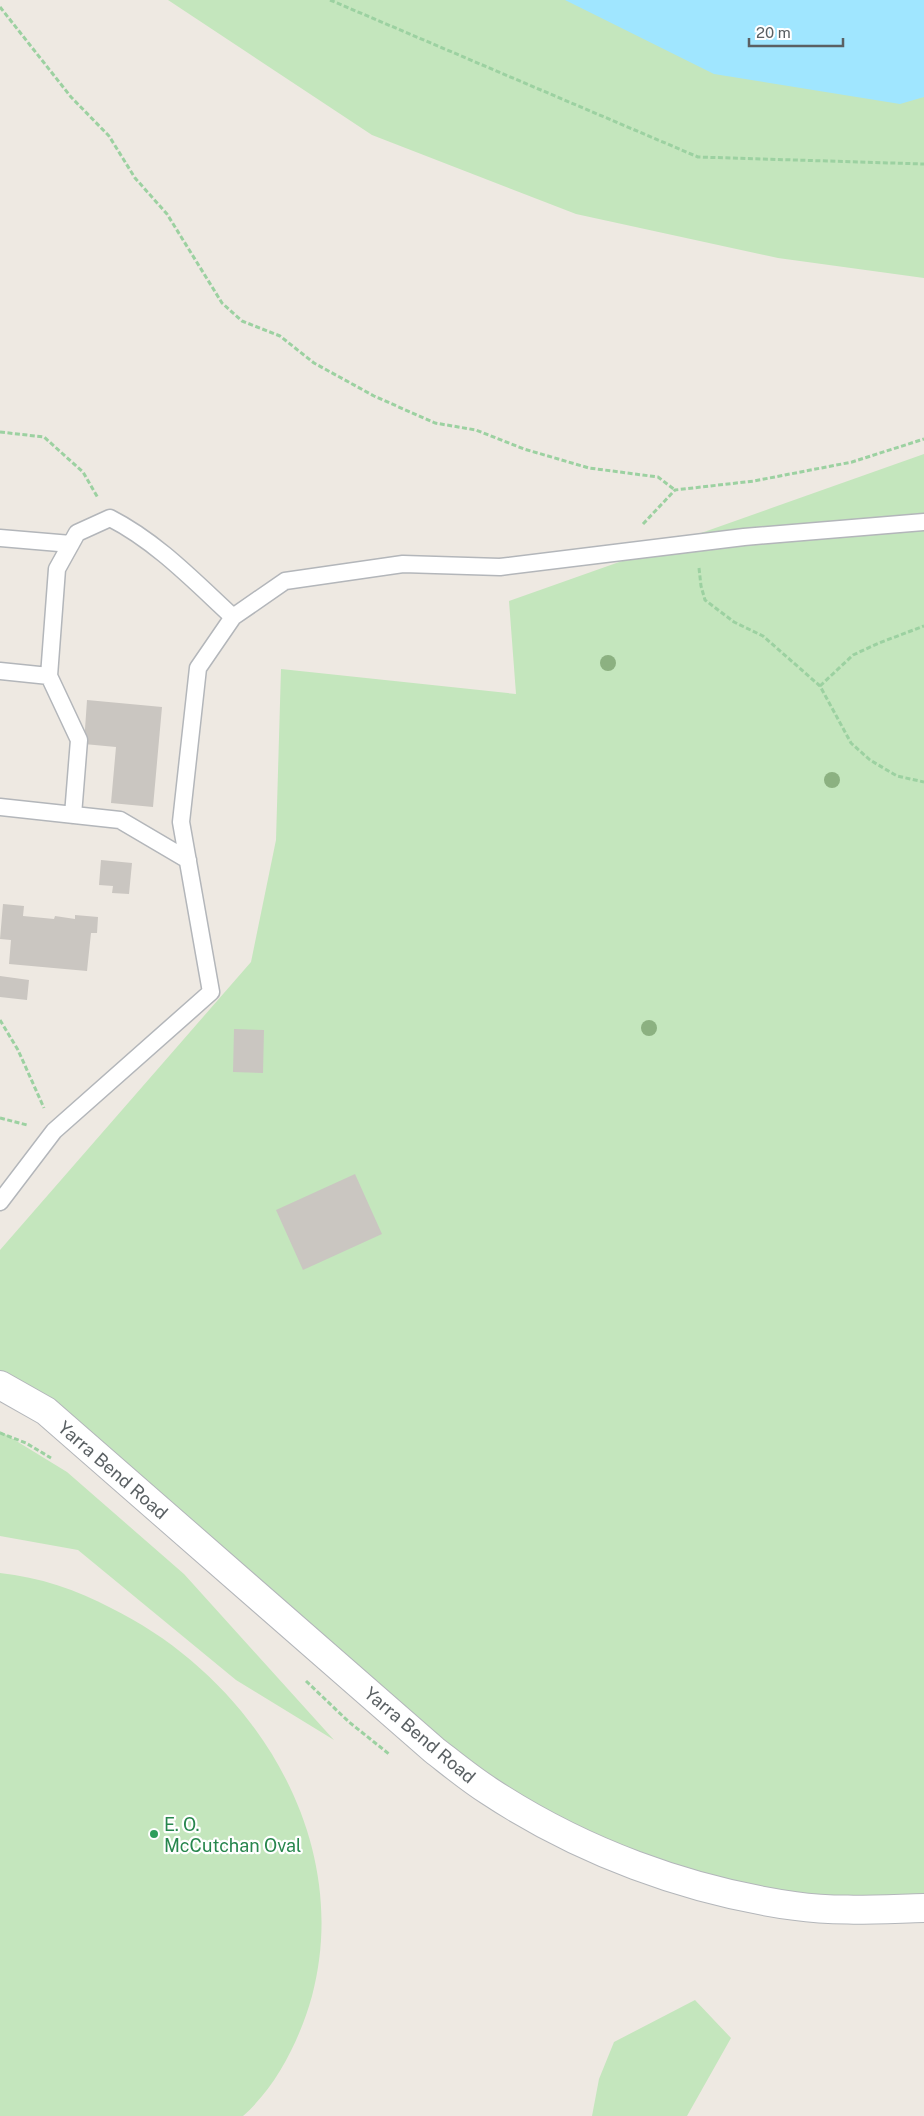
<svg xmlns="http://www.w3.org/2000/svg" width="924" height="2116" font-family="'Public Sans',sans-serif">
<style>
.green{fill:#c4e6bd}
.water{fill:#a0e6ff}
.building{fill:#cac6c1}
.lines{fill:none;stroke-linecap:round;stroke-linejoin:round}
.service-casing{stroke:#b3b6ba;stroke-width:19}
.tertiary-casing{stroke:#b3b6ba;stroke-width:30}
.path{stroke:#9cd1a1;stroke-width:3;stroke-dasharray:5 2.5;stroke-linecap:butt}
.service{stroke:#fff;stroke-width:16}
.tertiary{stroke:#fff;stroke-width:28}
.tree{fill:#8cb181}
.leisure-dot{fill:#2e9e5b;stroke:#fff;stroke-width:2}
.labels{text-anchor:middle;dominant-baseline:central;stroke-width:4.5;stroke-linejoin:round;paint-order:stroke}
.street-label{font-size:18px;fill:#5a6063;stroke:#fff}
.leisure-label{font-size:18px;fill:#27864d;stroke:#fff;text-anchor:start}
</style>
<rect width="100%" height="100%" fill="#eee9e2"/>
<path class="green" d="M168,0H924V278L778,258L576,214L372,135Z
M924,454V1908L797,1906L538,1820L0,1385V1250L251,962L276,840L281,669L516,694L509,601Z
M0,1431L67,1472L184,1574L334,1740L236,1680L78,1550L0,1536Z
M0,1573C39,1577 77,1590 111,1608C252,1677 354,1837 312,1996C300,2039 277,2086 243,2116H0Z
M695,2000L731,2038L687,2116H592L599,2079L614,2042Z"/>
<path class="water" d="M565,0H924V97L900,104L714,74Z"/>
<path class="building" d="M87,700L162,707L153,807L111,803L116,747L84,744Z
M101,860L132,863L129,894L112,893L113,886L99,885Z
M3,904L24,906L23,916L54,919L55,916L75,919V915L98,917L97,933H91L87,971L9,964L11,940L0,939Z
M0,976L29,980L27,1000L0,997Z
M234,1029L264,1030L263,1073L233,1072Z
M355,1174L382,1234L303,1270L276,1210Z"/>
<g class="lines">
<g class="service-casing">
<path id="service" d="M0,538L71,544
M0,671L49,676L57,569L77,533L110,518C157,542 194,581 233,617
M49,676L79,740L73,815
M0,807L120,820L188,860
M0,1202L54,1131L211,992L181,822L198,668L233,617L285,581L403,564L500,567L744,537L924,522"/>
</g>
<g class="tertiary-casing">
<path id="tertiary" d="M0,1385L46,1411L434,1750C452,1764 470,1779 489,1791C580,1851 687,1891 795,1906C837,1912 882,1909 924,1908"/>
</g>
<path class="path" d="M330,0L698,157L924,164
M0,7L71,97L109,136L135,178L167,214L222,303L242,321L280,336L314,363L374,396L435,423L476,430L524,449L589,468L658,477L675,490
M0,432L44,437L83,472L98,498
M643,524L675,490L754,481L852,462L924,439
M699,568L701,586L705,600L734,622L763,636L820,686L851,743L870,760L897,776L924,782
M820,686L853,655L879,643L924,626
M0,1020L18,1050L44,1108
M0,1118L27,1125
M0,1433L26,1443L51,1458
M306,1681L349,1722L389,1754"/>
<use href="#service" class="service"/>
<use href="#tertiary" class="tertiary"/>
</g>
<g class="tree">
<circle cx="608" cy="663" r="8"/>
<circle cx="832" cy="780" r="8"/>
<circle cx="649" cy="1028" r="8"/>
</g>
<circle class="leisure-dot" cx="154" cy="1834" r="5"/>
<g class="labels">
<g class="street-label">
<text transform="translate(113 1470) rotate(41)">Yarra Bend Road</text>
<text transform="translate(420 1735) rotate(40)">Yarra Bend Road</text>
</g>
<g class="leisure-label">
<text x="164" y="1824">E. O.<tspan x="164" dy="21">McCutchan Oval</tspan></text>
</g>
</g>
<path d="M749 38v8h94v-8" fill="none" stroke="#5a6063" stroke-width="2.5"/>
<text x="756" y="38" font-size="15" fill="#5a6063" stroke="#ffffff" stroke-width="4" paint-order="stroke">20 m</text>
</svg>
